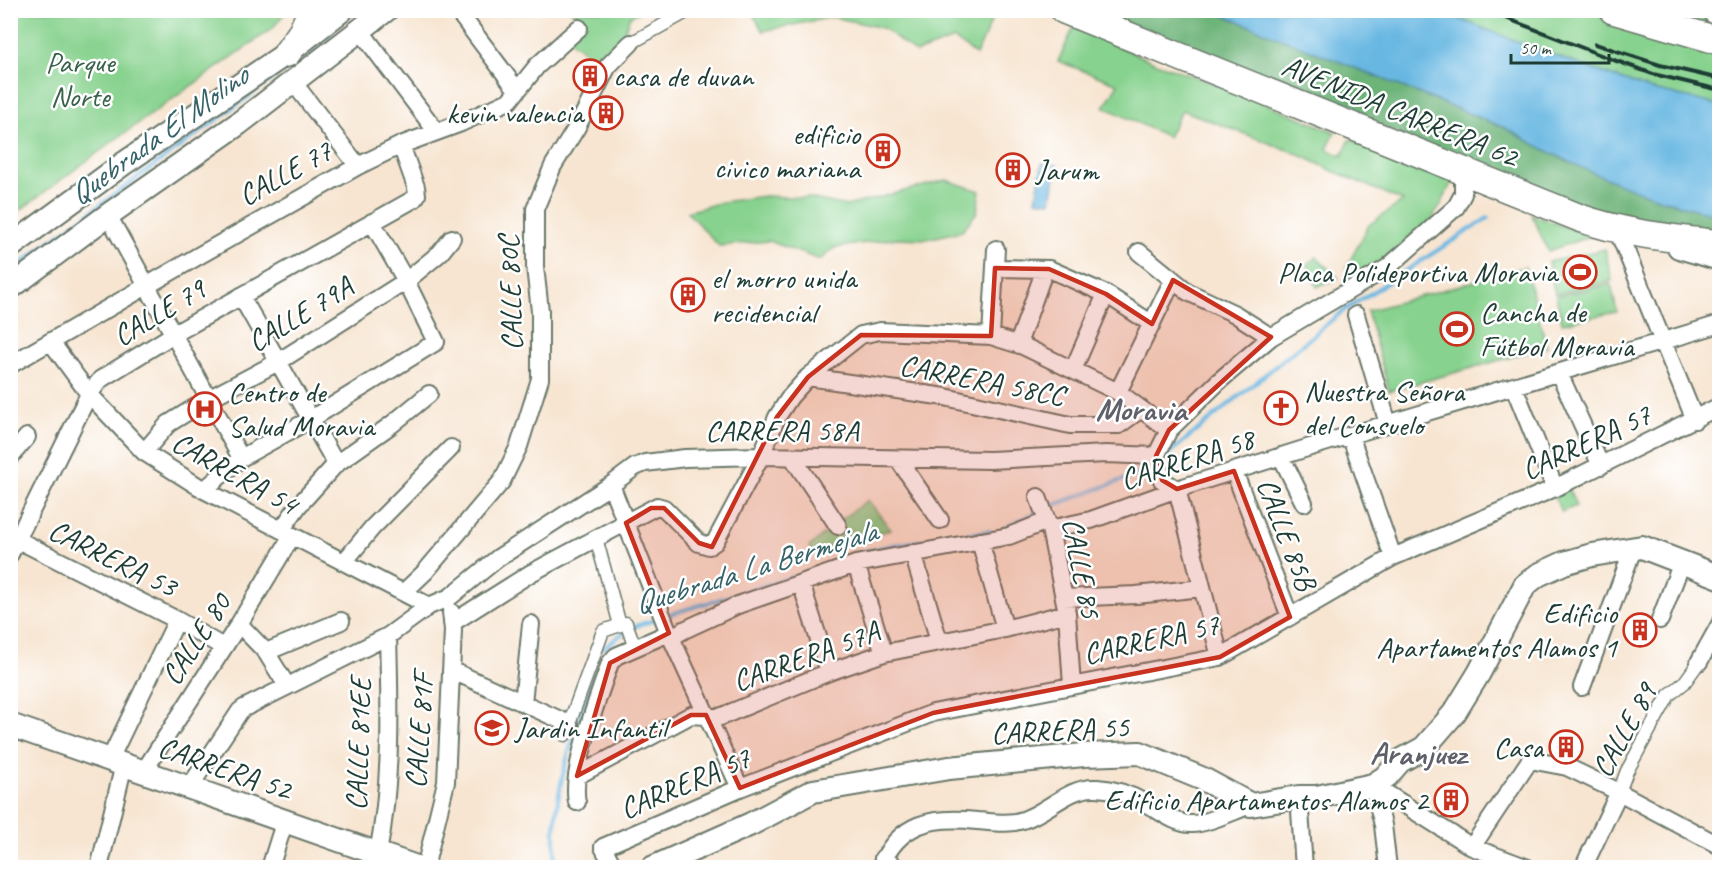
<svg xmlns="http://www.w3.org/2000/svg" width="1730" height="878" font-family="Caveat,sans-serif">
<style>
.green{fill:#87d28e;stroke:#538861;stroke-width:1.5}
.forest{fill:#6db479;stroke:#467856;stroke-width:1.5}
.water{fill:#68b7e2;stroke:#447a8b;stroke-width:1.5}
.lines{fill:none;stroke-linecap:round;stroke-linejoin:round}
.stream{stroke:#68b7e2;stroke-width:4}
.pedestrian-casing{stroke:#6b786b;stroke-width:15}
.minor-casing{stroke:#6b786b;stroke-width:20}
.secondary-casing{stroke:#6b786b;stroke-width:26}
.trunk-casing{stroke:#6b786b;stroke-width:30}
.pedestrian{stroke:#fff;stroke-width:12}
.minor{stroke:#fff;stroke-width:16}
.secondary{stroke:#fff;stroke-width:22}
.trunk{stroke:#fff;stroke-width:27}
.rail{stroke:#1f3d34;stroke-width:4}
.marked{fill:#c8321e;fill-opacity:0.2;stroke:#c8321e;stroke-width:4.5;stroke-linejoin:round}
.labels{text-anchor:middle;dominant-baseline:central;stroke-width:5;stroke-linejoin:round;paint-order:stroke}
.park-label{font-size:30px;fill:#39624a;stroke:#fff}
.poi-label{font-size:30px;fill:#1f3d34;stroke:#fff;text-anchor:start}
.street-label{font-size:30px;fill:#1f3d34;stroke:#fff}
.water-label{font-size:32px;font-style:italic;fill:#356268;stroke:#fff}
.neighbourhood-label{font-size:32px;font-weight:bold;fill:#5f616a;stroke:#fff}
</style>
<rect width="100%" height="100%" fill="#fff"/>
<filter id="ink" filterUnits="userSpaceOnUse"><feTurbulence type="fractalNoise" baseFrequency=".0167" numOctaves="2"/><feDisplacementMap in="SourceGraphic" scale="12" xChannelSelector="R" yChannelSelector="G"/><feConvolveMatrix kernelMatrix="1 2 1 2 8 2 1 2 1" color-interpolation-filters="sRGB"/></filter>
<filter id="wash" filterUnits="userSpaceOnUse"><feTurbulence type="fractalNoise" baseFrequency=".008" numOctaves="4" result="noise"/><feDisplacementMap in="SourceGraphic" scale="24" xChannelSelector="R" yChannelSelector="G"/><feGaussianBlur stdDeviation="1.35" result="paint"/><feColorMatrix in="noise" values="0 0 0 0 0 0 0 0 0 0 0 0 0 0 0 0 0 1.4 0 .05"/><feComposite in="paint" operator="in"/></filter>
<g filter="url(#wash)">
<rect width="100%" height="100%" fill="#f7e5d1"/>
<path class="green" d="M11,11H286L273,28L119,137L11,217Z
M571,11H641L630,16L621,41L600,63L564,36L580,21Z
M751,11H996L976,55L954,39L916,53L883,28L833,17L763,31Z
M1439,11H1586L1616,20L1719,47V105L1649,89L1547,53Z
M1646,11H1690L1719,19V33Z
M1074,27L1159,64L1230,89L1335,132L1327,149L1342,156L1350,139L1453,179L1441,205L1423,232L1351,282L1346,268L1369,225L1403,201L1333,171L1298,154L1182,110L1168,137L1104,107L1118,84L1058,61Z
M946,180L980,191L977,212L962,231L927,239L897,238L834,248L820,260L769,241L719,246L687,212L722,202L765,196L809,198L847,206Z
M1532,215L1591,236L1548,251Z
M1605,249L1612,281L1555,294L1548,262Z
M1316,257L1338,278L1317,287L1307,264Z
M1525,267L1547,347L1389,391L1367,311Z
M1611,284L1617,312L1562,323L1556,296Z
M1568,486L1576,506L1561,512L1553,493Z
M868,500L891,530L856,538L812,554L809,547L840,520Z"/>
<path class="forest" d="M1093,11H1213L1505,128C1572,166 1644,199 1719,215V232L1618,214L1573,204Z"/>
<path class="water" d="M1213,11H1439L1547,53L1649,89L1719,105V215C1644,199 1572,166 1505,128Z
M1042,163L1057,165L1051,202L1036,200Z"/>
<g class="lines">
<path class="stream" d="M10,271L332,35
M1161,460L1343,311L1488,218
M1046,508L1147,471L1153,466
M1003,529L1039,511
M667,615L794,577L854,554L894,545L990,531
M602,649L630,628L657,619
M556,868C549,797 572,742 593,676"/>
</g>
</g>
<g filter="url(#ink)">
<g class="lines">
<g class="pedestrian-casing">
<path id="pedestrian" d="M631,43L690,10
M596,538L620,625
M565,735L603,631L626,623L635,647
M1619,792L1627,771L1669,695L1684,683L1699,662"/>
</g>
<g class="minor-casing">
<path id="minor" d="M457,10L517,90
M360,30L436,131
M293,82L358,166
M108,215L241,458
M1617,229L1695,420
M1139,252L1188,292L1235,314L1271,337
M995,268L1049,269L1106,294L1152,324
M241,296L336,464
M1356,315L1388,424
M991,336L996,249
M51,342L89,394L144,452L204,490L429,606
M1018,344L1045,269
M10,365L200,255L358,166L401,145L461,123L509,101L537,66L579,28
M1073,370L1106,294
M1559,373L1601,466
M808,377L945,397L1070,425H1119L1141,409
M1514,387L1555,488
M1118,392L1173,280
M1350,435L1393,557
M144,452L168,424L210,398L278,362L406,281L440,253L452,238
M1281,456L1304,503
M10,457L27,437
M793,458L838,526
M898,459L940,520
M1234,471L1290,617
M611,485L669,633L740,788
M204,490L241,458L311,419L436,342L406,281L372,222
M1038,497L1050,529L1067,613L1072,686
M282,529L299,505L336,464L391,425L429,394
M1050,529L1091,520L1177,489L1304,449L1720,324
M10,536L177,620L223,647
M980,541L1005,629
M913,553L939,641
M10,554L89,394L101,379L174,334L414,199L417,195L416,187L401,145
M344,562L372,528L451,448
M856,564L884,653
M801,583L829,672
M404,592L425,572L502,481L519,446L540,379V311L535,267V209L553,166L577,127L608,66L631,43
M1064,598L1136,595L1202,588
M1660,620L1682,562
M452,623L531,573L657,506L664,508L699,543L709,546L715,542L761,456L777,417L790,397L808,377L861,335L880,331L991,336L1023,346L1118,392L1169,430
M239,624L266,652L287,686
M266,652L341,621
M1220,657L1177,489L1162,480L1156,456L1169,430L1219,381L1271,337L1387,268L1456,207L1463,194V172
M1699,662L1720,624
M451,670L569,724
M1582,687L1633,549
M523,703L531,624
M110,759L177,620
M144,771L239,624L292,536
M577,776L691,715L720,717L829,672L884,653L1005,629L1067,613
M1373,785L1472,847L1528,868
M1373,785L1383,825L1388,868
M189,788L240,711L244,708L388,636L429,606L450,597L498,558L611,485L635,467L645,463L685,458L761,456L990,460L1106,454L1156,456
M1299,797L1304,868
M577,802C570,770 599,696 610,663L616,656L669,633L677,634L684,630L738,605L856,564L1009,536L1047,521
M1472,847L1530,760L1567,767L1619,792L1720,846
M378,853C392,782 390,708 388,636
M883,858L897,868
M99,868L124,764
M270,868L285,820
M425,868L446,782L453,630L451,612
M614,868L603,847L740,788L933,713L1220,657L1393,557L1555,488L1720,406
M880,868C898,822 933,816 977,821C992,822 1008,825 1023,820C1048,812 1069,786 1097,788C1114,789 1131,795 1145,803C1159,810 1175,824 1191,824C1204,825 1236,810 1251,805
M1583,868L1619,792"/>
</g>
<g class="secondary-casing">
<path id="secondary" d="M10,247L123,164L287,53L342,10
M1679,247L1720,259
M10,288L108,215L238,124L386,10
M10,725L419,868
M652,868L751,824L813,791L949,768L1084,755L1140,753L1203,779L1251,805L1299,797H1317L1373,785L1387,776L1400,761L1424,748L1455,712L1479,673L1525,585L1538,575L1564,563L1592,555L1642,547L1720,577"/>
</g>
<g class="trunk-casing">
<path id="trunk" d="M1064,10L1580,218C1625,234 1672,238 1720,244
M1613,10L1720,41
M1716,10L1720,11
M287,53L302,32L312,10"/>
</g>
<use href="#pedestrian" class="pedestrian"/>
<use href="#minor" class="minor"/>
<use href="#secondary" class="secondary"/>
<use href="#trunk" class="trunk"/>
<path class="rail" d="M1485,10L1611,59L1653,74L1720,90
M1595,44L1660,65L1720,79"/>
</g>
</g>
<path class="marked" d="M995,268L1049,269L1106,294L1152,324L1173,280L1271,337L1169,430L1156,456L1162,480L1177,489L1234,471L1290,617L1220,657L933,713L740,788L706,715H691L577,776L610,663L669,633L626,523L651,508H664L699,543L712,547L777,417L808,377L861,335L991,336Z"/>
<defs>
<g id="building-ring" transform="scale(1.725)"><circle r="9.5" fill="#fff" stroke="#c8321e" stroke-width="1.5"/><path d="M-4-6H4V6H1V3H-1V6H-4ZM-2.5-4.3h1.7v1.8h-1.7ZM.8-4.3h1.7v1.8H.8ZM-2.5-1h1.7V.8h-1.7ZM.8-1h1.7V.8H.8Z" fill="#c8321e"/></g>
<g id="stadium-ring" transform="scale(1.725)"><circle r="9.5" fill="#fff" stroke="#c8321e" stroke-width="1.5"/><path d="M0-5a6.5 5 0 1 0 0 10a6.5 5 0 1 0 0-10ZM-3.5-1.8h7v3.6h-7Z" fill="#c8321e"/></g>
<g id="church-ring" transform="scale(1.725)"><circle r="9.5" fill="#fff" stroke="#c8321e" stroke-width="1.5"/><path d="M-1.2-6h2.4v3.5h3.3v2.4h-3.3V6h-2.4V-.1h-3.3v-2.4h3.3Z" fill="#c8321e"/></g>
<g id="hospital-ring" transform="scale(1.725)"><circle r="9.5" fill="#fff" stroke="#c8321e" stroke-width="1.5"/><path d="M-5-5h3v3.5h4V-5h3V5h-3V1.5h-4V5h-3Z" fill="#c8321e"/></g>
<g id="school-ring" transform="scale(1.725)"><circle r="9.5" fill="#fff" stroke="#c8321e" stroke-width="1.5"/><path d="M0-5L7-2L0 1L-7-2ZM-4 1L0 2.5L4 1V4Q0 6-4 4Z" fill="#c8321e"/></g>
</defs>
<g fill-rule="evenodd">
<use href="#building-ring" x="590" y="76"/>
<use href="#building-ring" x="606" y="113"/>
<use href="#building-ring" x="883" y="151"/>
<use href="#building-ring" x="1013" y="170"/>
<use href="#stadium-ring" x="1580" y="272"/>
<use href="#building-ring" x="688" y="295"/>
<use href="#stadium-ring" x="1457" y="329"/>
<use href="#church-ring" x="1281" y="408"/>
<use href="#hospital-ring" x="205" y="409"/>
<use href="#building-ring" x="1640" y="630"/>
<use href="#school-ring" x="492" y="728"/>
<use href="#building-ring" x="1566" y="747"/>
<use href="#building-ring" x="1451" y="800"/>
</g>
<g class="labels">
<g class="park-label">
<text x="80" y="62">Parque<tspan x="80" dy="34">Norte</tspan></text>
</g>
<g class="poi-label">
<text x="613" y="76">casa de duvan</text>
<text x="583" y="113" text-anchor="end">kevin valencia</text>
<text x="860" y="134" text-anchor="end">edificio<tspan x="860" dy="34">civico mariana</tspan></text>
<text x="1036" y="170">Jarum</text>
<text x="1557" y="272" text-anchor="end">Placa Polideportiva Moravia</text>
<text x="711" y="278">el morro unida<tspan x="711" dy="34">recidencial</tspan></text>
<text x="1480" y="312">Cancha de<tspan x="1480" dy="34">Fútbol Moravia</tspan></text>
<text x="1304" y="391">Nuestra Señora<tspan x="1304" dy="34">del Consuelo</tspan></text>
<text x="228" y="392">Centro de<tspan x="228" dy="34">Salud Moravia</tspan></text>
<text x="1617" y="613" text-anchor="end">Edificio<tspan x="1617" dy="34">Apartamentos Alamos 1</tspan></text>
<text x="515" y="728">Jardin Infantil</text>
<text x="1543" y="747" text-anchor="end">Casa</text>
<text x="1428" y="800" text-anchor="end">Edificio Apartamentos Alamos 2</text>
</g>
<g class="street-label">
<text transform="translate(1400 111) rotate(22)">AVENIDA CARRERA 62</text>
<text transform="translate(285 173) rotate(-29)">CALLE 77</text>
<text transform="translate(510 293) rotate(-92)">CALLE 80C</text>
<text transform="translate(159 312) rotate(-31)">CALLE 79</text>
<text transform="translate(300 314) rotate(-31)">CALLE 79A</text>
<text transform="translate(982 380) rotate(11)">CARRERA 58CC</text>
<text x="782" y="430">CARRERA 58A</text>
<text transform="translate(1586 442) rotate(-25)">CARRERA 57</text>
<text transform="translate(1187 459) rotate(-18)">CARRERA 58</text>
<text transform="translate(235 473) rotate(29)">CARRERA 54</text>
<text transform="translate(1287 534) rotate(69)">CALLE 85B</text>
<text transform="translate(113 558) rotate(26)">CARRERA 53</text>
<text transform="translate(1082 568) rotate(79)">CALLE 85</text>
<text transform="translate(196 639) rotate(-57)">CALLE 80</text>
<text transform="translate(1151 639) rotate(-13)">CARRERA 57</text>
<text transform="translate(806 656) rotate(-20)">CARRERA 57A</text>
<text transform="translate(1060 730) rotate(-3)">CARRERA 55</text>
<text transform="translate(1624 730) rotate(-61)">CALLE 89</text>
<text transform="translate(419 731) rotate(-86)">CALLE 81F</text>
<text transform="translate(358 744) rotate(-88)">CALLE 81EE</text>
<text transform="translate(225 768) rotate(19)">CARRERA 52</text>
<text transform="translate(685 783) rotate(-23)">CARRERA 57</text>
</g>
<g class="water-label">
<text transform="translate(158 135) rotate(-36)">Quebrada El Molino</text>
<text transform="translate(755 567) rotate(-17)">Quebrada La Bermejala</text>
</g>
<g class="neighbourhood-label">
<text x="1141" y="409">Moravia</text>
<text x="1418" y="753">Aranjuez</text>
</g>
</g>
<rect width="1730" height="878" fill="none" stroke="#fff" stroke-width="36"/>
<path d="M1511 54v9h98v-9" fill="none" stroke="#1f3d34" stroke-width="3"/>
<text x="1520" y="54" font-size="18" fill="#1f3d34" stroke="#ffffff" stroke-width="4.5" paint-order="stroke">50 m</text>
</svg>
